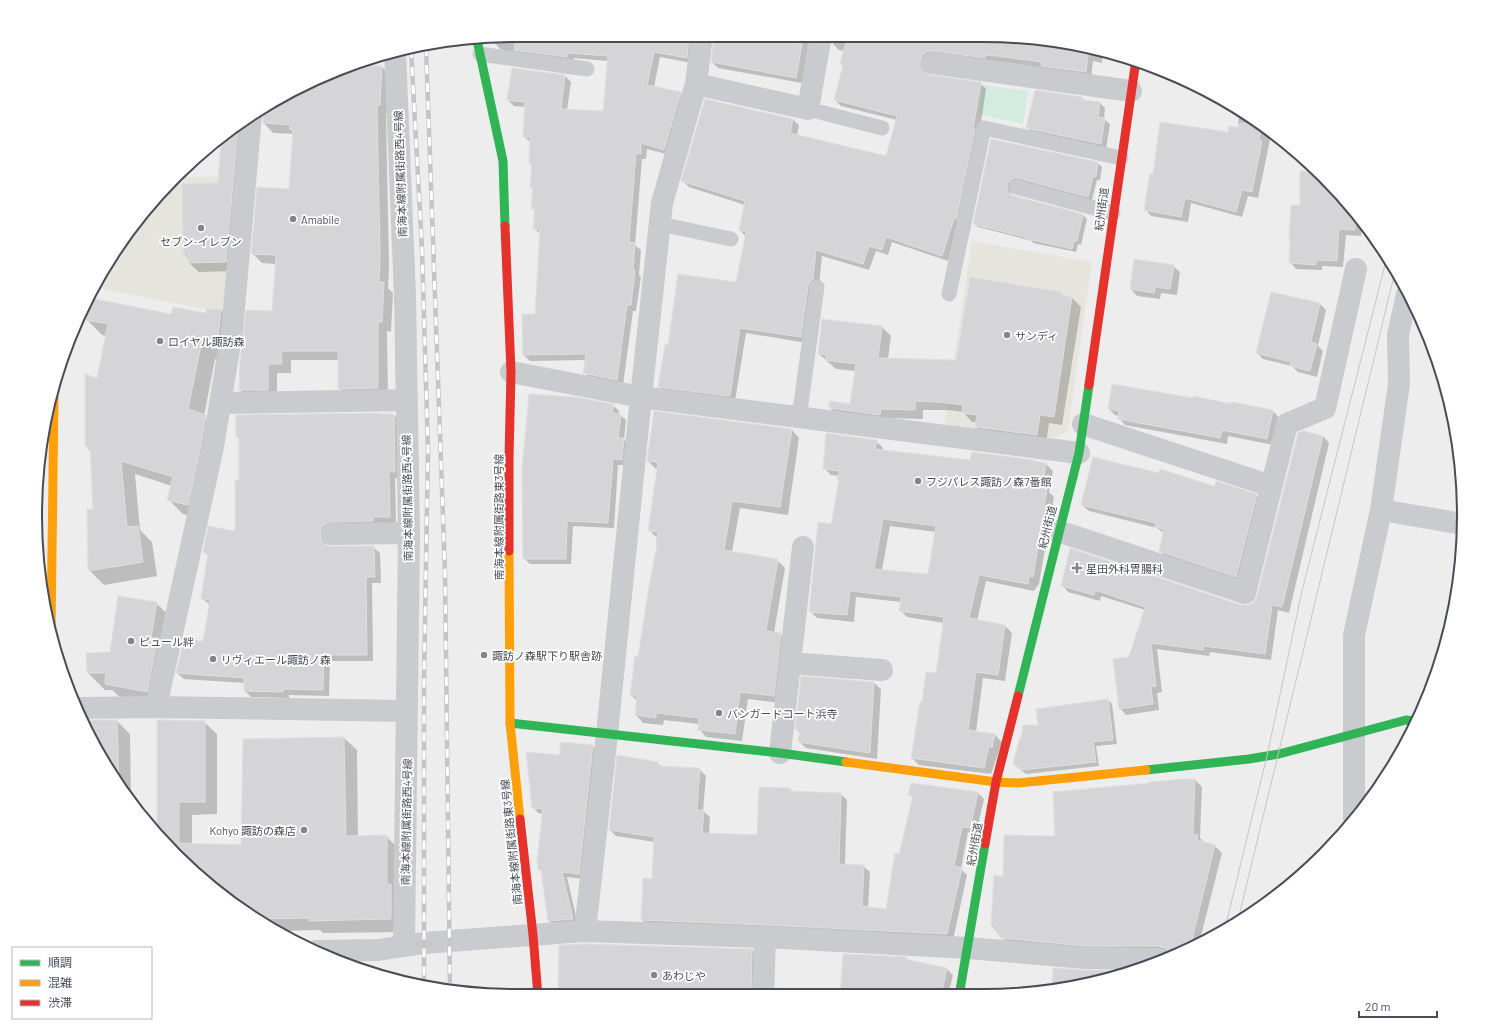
<svg xmlns="http://www.w3.org/2000/svg" width="1499" height="1031" font-family="Barlow,'Noto Sans JP',sans-serif">
<style>
.commercial{fill:#e6e5dd}
.green{fill:#d4ebe0}
.shadow{fill:#0003;fill-rule:evenodd}
.building{fill:#d5d5d7;stroke:#dfdfe0;fill-rule:evenodd}
.lines{fill:none;stroke-linecap:round;stroke-linejoin:round}
.lane{stroke:#cacbce;stroke-width:15}
.street{stroke:#cacbce;stroke-width:22}
.fast{stroke:#30b455;stroke-width:9}
.slow{stroke:#ff9f0a;stroke-width:9}
.jam{stroke:#e5322d;stroke-width:9}
.tram{stroke:#c4c5c7;stroke-width:1}
.rail-casing{stroke:#c4c5c7;stroke-width:4.5}
.rail{stroke:#fff;stroke-width:3;stroke-dasharray:9;stroke-linecap:butt}
.poi-dot{fill:#81858c;stroke:#fff;stroke-width:1.5}
.labels{text-anchor:middle;dominant-baseline:central;stroke-width:3.5;stroke-linejoin:round;paint-order:stroke}
.street-label{font-size:11px;fill:#474d57;stroke:#fff}
.poi-label{font-size:11px;fill:#474d57;stroke:#fff;text-anchor:start}
.rim{fill:none;stroke:#474d57;stroke-width:2}
</style>
<rect width="100%" height="100%" fill="#eeeded"/>
<path class="commercial" d="M183,174V177L238,176L224,313L94,287L99,275L154,199Z
M972,241L1092,262L1068,431L1052,439L944,426Z"/>
<path class="green" d="M983,85L1028,91L1023,124L979,114Z"/>
<path class="shadow" d="M516,35H697L692,63L660,57L654,87L680,93L686,99L670,155L647,149L646,159H642L635,245L641,250L639,275L641,277L636,311H633L623,385L591,379L585,373L586,360L530,361L524,355L536,315L541,235L534,228L535,211L532,208L534,190L531,187L532,167L530,164V142L524,136L526,107L514,106L508,100L565,76L571,82L567,110L604,112L608,61L574,58L573,63L503,52L491,39Z
M715,35H817L802,83L718,68L712,62Z
M834,35H984L1077,44L1103,51L1102,63L1093,61L1091,78L1004,62L925,67L926,74L980,83L986,89L979,135L960,224L948,261L892,242L888,255L876,251L869,270L822,256L819,285L807,343L746,333L735,401L665,392L659,386L669,346L737,283L746,237L740,230L745,205L689,187L682,180L793,119L799,126L797,135L887,157L897,120L841,106L835,100L844,66L845,51L839,50L833,44Z
M363,61L369,66L382,67L392,77L390,114H386L389,266L388,288L393,293L391,332L387,331L388,397L349,398L339,388V360H291V373H277V399H250L240,390L273,312L276,264L262,263L252,253L290,190L294,134L273,133L264,123V112L255,113L235,271L199,272L189,263V259L184,254L219,184L222,140L249,116L331,72Z
M1036,91L1082,98L1085,101L1100,103L1105,108L1104,119L1110,124L1106,149L1033,133L1028,128Z
M1239,111L1271,135L1258,198L1248,196L1242,217L1191,203L1188,222L1151,216L1145,209L1154,175L1238,129Z
M992,140L1098,163L1102,167L1100,180H1097L1092,200L1011,189V195L1013,197L1083,215L1087,219L1081,245L1078,244L1076,252L1033,243L1032,241L978,227L974,223Z
M1308,164L1323,176L1362,223L1361,236L1346,235L1343,267L1322,266V270L1296,269L1290,262L1308,172Z
M1173,266L1180,272L1177,295L1161,293L1160,299L1137,296L1131,289Z
M1061,293L1065,297L1072,298L1081,307L1062,425L1049,423L1046,443L985,436L976,427L977,422H972L963,412L948,410H923V419L890,418L889,423L839,417L830,408L851,405L856,371L836,369L819,354L882,327L891,336L888,359L957,361Z
M1320,304L1326,310L1318,346L1323,351L1317,377L1298,372L1292,366L1263,359L1257,353Z
M207,310H221L235,325L231,362L215,359L204,416L220,431L202,519L183,514L168,499L172,486L135,474L140,530L152,542L157,576L104,585L89,570L94,510L91,452L86,446L107,336L102,335L87,320L207,314Z
M613,405L619,411L618,415H620L626,420L624,440L630,445L628,465H618L614,528L573,526L571,564H530L524,558Z
M1232,405L1273,411L1279,418L1273,445L1228,436L1227,444L1125,425L1119,418V416L1115,415L1109,409Z
M381,414L382,415H394L400,422L401,478H395L396,522L325,541L327,546L373,547L380,553L381,583H372L373,661H330L329,696L289,695V698L251,697L245,691V683L184,679L177,673L204,642L210,605L202,598L209,556L204,552L236,532L240,481V440L237,437Z
M792,430L799,438L788,515L740,508L732,552L777,560L785,568L774,633L780,634L788,642L781,703L748,699L742,741L706,737L699,729V724L664,720L663,725L643,723L636,715L637,701L631,695L639,658L658,545V539L650,531L658,469H656L648,461Z
M1323,436L1329,443L1289,613L1278,610L1271,660L1210,652L1209,656L1157,649L1162,692L1157,693L1159,710L1126,715L1120,708L1130,658L1145,610L1101,596L1100,601L1068,592L1062,585L1248,606L1255,602Z
M876,441L883,448V451L971,462L1035,463L1046,464L1053,471L1049,492L1054,497L1039,584L1034,591L986,581L977,621L1005,626L1012,633L1005,681L983,678L976,732L995,735L1002,742L991,774L919,765L912,758L923,703L937,674L944,623L907,617L900,610L901,602L856,597L854,622L817,618L810,611L832,525L840,480L839,476L831,475L824,468ZM890,526L936,532L929,575L882,570Z
M1215,487L1256,495L1263,502L1243,583L1166,557L1160,551L1164,533L1157,528L1089,511L1082,505Z
M156,603L174,620L163,708L123,700L112,690H105L88,673L110,653Z
M802,677L874,683L881,689L877,759L806,748L799,741L800,733L796,729Z
M1108,700L1112,704L1117,744L1096,746L1099,766L1026,774L1018,768L1039,726Z
M91,721H117L130,734L131,801L116,783L92,741Z
M204,722L217,734V814L192,815V845L242,846L344,738L357,750L358,837L386,836L399,849L404,932L323,933L320,930L279,931L248,915L176,855L158,834Z
M593,746L598,752L584,879L567,877L578,925L555,926L549,921L542,872L539,869L543,814L538,813L533,807Z
M657,763L662,767L699,769L706,776L703,811L710,817L709,834L758,836L790,789L793,792L841,794L847,800L845,865L863,866L870,872L868,908L886,910L913,798L910,795L912,784L978,793L984,799L976,834L968,832L961,869L967,875L953,940L648,926L642,920L653,880L655,842L616,836L610,830Z
M1195,780L1202,787L1200,838L1205,843L1215,846L1222,853L1199,944L1170,955L1166,953L1009,944L1002,937L1004,879L1056,837Z
M752,950L758,956L756,996H557V991Z
M844,955L906,958L909,961L947,969L953,975L948,996H840Z
M975,995H991L975,996Z"/>
<path class="building" d="M516,35H689L687,58L654,52L647,85L681,92L664,150L641,143V154L636,153L629,242L635,243L633,270H635L631,305H627L617,380L583,373L586,354L523,355L522,314H535L540,229H533L535,209H531L533,188H530L532,164H529L530,137H523L525,102L507,100L512,68L565,75L561,109L603,111L608,56L568,53L567,57L514,50Z
M714,35H761L760,37L802,44L796,78L711,62Z
M848,35H984L1077,44L1089,47L1086,72L1041,66L1042,62L997,56L985,55V58L934,51H928L922,55L920,61V67L925,73L930,75L981,82L973,129H975L956,219H954L942,256L886,237L882,250L869,246L863,264L816,250L813,279L810,282L808,286L801,337L740,328L730,396L658,387L665,344L668,345L678,274L736,282L746,232L739,230L745,201L681,181L705,99L793,119L790,133L886,156L897,116L834,100L843,65L840,64Z
M352,65L382,66L380,105H377L380,256L379,282H384L382,322H378V388L338,389V351H281L282,364H268V390H239L240,362L246,310L272,311L276,255L251,254L257,187L289,189L293,130H290V125L263,123V116L262,109L331,72Z
M1035,90L1082,97V100L1100,102L1098,117L1105,118L1101,144L1026,128Z
M1160,122L1228,132L1229,126L1239,128L1240,123L1259,126L1261,128L1259,141H1262L1252,192L1242,190L1236,212L1185,198L1181,217L1144,210L1150,173L1153,174Z
M238,126L226,262L188,263V254H183L182,184L218,183L221,141Z
M991,139L1098,162L1096,177L1093,176L1088,197L1018,178H1013L1007,184V190L1010,194L1014,196L1083,214L1077,241H1074L1072,249L1028,239V238L973,224Z
M1300,171H1317L1323,176L1356,216L1355,230L1339,229L1337,261L1316,260V265L1289,263L1290,240H1289L1291,205H1300Z
M1134,259L1174,265L1170,289L1155,287L1154,293L1130,289Z
M970,277L1061,292V295L1072,297L1054,417L1040,415L1037,435L975,427L977,415L962,413L963,405L939,402L915,401V410L881,409L880,415L829,408V401L850,404L856,364L826,360V355L818,354L822,319L882,326L878,358L956,360Z
M1271,292L1320,303L1311,342L1317,344L1310,371L1290,366L1291,362L1256,353Z
M90,298L171,314L173,307L206,313V309H221L217,348L201,345L188,409L206,415L201,445L188,505L167,500L173,477L121,461L127,527L138,526L143,562L88,571L87,509H93L90,448L85,446V374L97,378L108,324L86,320Z
M1112,384L1193,398V396L1231,404L1232,402L1273,410L1267,439L1222,430L1220,438L1118,419L1119,411L1108,409Z
M529,394L575,397L614,404L612,413L621,414L618,438H624L622,460L613,459L608,523L567,521L566,559H523L522,469Z
M654,411L792,429L780,507L732,501L724,550L778,559L766,631L781,633L774,696L740,692L735,734L698,730L699,718L656,713V718L635,715L637,696H630L635,656L638,657L648,592L657,545L656,544L658,532L648,531L658,462L647,461Z
M381,413V414H394L395,472H389L390,517H373V521L331,522L325,524L321,528L320,534L322,541L326,545L332,546H374L375,577H366L367,655H324L323,690L283,689V692L244,691V678L176,673L184,640L203,641L210,600L201,599L208,553L203,552L208,526L235,531V480H239V437H236V415Z
M1303,431L1323,436L1282,607L1272,605L1265,654L1204,646L1203,650L1151,643L1156,686L1151,687L1153,704L1119,709L1113,659L1129,657L1145,607L1095,590L1094,595L1061,586L1070,548L1241,605H1248L1254,602L1257,596L1298,433Z
M826,433L877,440L875,449L970,460L972,452L1034,460V461L1046,463L1042,488L1047,489L1033,577L1029,576L1028,584L979,575L969,618L1005,625L998,675L976,672L968,730L995,734L992,748L989,746L984,768L911,758L920,702H922L926,672L936,673L944,617L899,611L901,597L850,591L847,615L809,612L818,522L831,524L839,480H837L839,471L823,469ZM883,519L936,526L928,574L874,569Z
M1093,457L1159,473L1160,469L1214,486L1216,481L1257,494L1236,577L1159,551L1164,529L1155,527L1156,523L1081,505Z
M118,596L157,602L151,638H158L147,692L105,684L106,673H87L86,653L110,652Z
M801,676L874,682L870,753L798,742L800,730L795,729Z
M1108,699L1113,740L1093,742L1096,762L1021,770L1013,764L1020,737L1021,738L1023,725H1038L1036,709Z
M90,720H117L119,786L91,739Z
M157,720L205,721V802H179V843L241,845L243,739L344,737L346,836L387,835V884H391V919L309,921V918L256,919L248,915L176,855L157,833Z
M561,742L593,745L579,874L562,872L573,919L548,921L541,870H538L537,860L543,809L532,808L526,752L559,755Z
M617,755L658,762L657,766L700,768L697,810H704L702,833L757,835L759,787L790,788V791L841,793L839,864L864,865L862,906L886,909L895,853L899,854L913,796L908,795L911,783L978,792L970,828L962,827L954,866L962,868L947,934L766,925L641,920L643,878L652,879L654,837L609,830Z
M1182,779H1195L1193,834L1198,835L1197,840L1215,845L1190,948L1170,955L1165,948L1158,946H1086L1001,938L991,925L994,875L1003,877L1004,835L1055,836L1053,792L1150,783V782Z
M585,944L752,949L751,996H558L559,945Z
M843,954L907,957L904,959L947,968L941,996H840Z
M1053,968L1085,970L1124,971L1077,987L1052,989Z"/>
<g class="lines">
<path class="lane" d="M480,54L587,69
M808,109L882,128
M1016,187L1113,213
M660,224L731,239
M949,294L984,128L1121,158
M799,418L817,287"/>
<path class="street" d="M395,51L405,296L409,533L404,946
M932,63L1131,91
M696,84L808,109L821,35
M511,372L641,397L1079,453
M220,403L406,400
M1083,424L1271,486
M1381,510L1463,524
M1058,531L1245,593L1287,424L1325,408L1356,269
M332,534L409,533
M790,663L882,670
M156,707L213,447L232,331L251,115
M78,708L156,707L407,711
M780,753L803,547
M1354,818V635L1381,510L1399,384L1398,335L1407,294
M585,931L607,734L641,397L662,203L696,84L702,35
M316,951L378,950L424,943L585,931L765,937L968,948L1085,958L1158,959
M763,996L765,937"/>
<path class="fast" d="M477,40L503,161L505,226
M1018,696L1079,453L1089,385
M510,723L780,753L846,762
M1146,770L1249,759L1279,754L1406,720L1416,721
M959,996L985,844"/>
<path class="slow" d="M509,551L510,723L520,819
M51,630L54,397
M846,762L996,782L1018,783L1146,770"/>
<path class="jam" d="M505,226L511,372L509,458V551
M1089,385L1136,60
M520,819L533,935L538,996
M985,844L996,782L1018,696"/>
<path class="tram" d="M1238,920L1395,272
M1225,928L1267,756L1302,591L1387,257"/>
<g class="rail-casing">
<path id="rail" d="M426,47L445,573L450,990
M411,49L422,249L428,449L424,680V987"/>
</g>
<use href="#rail" class="rail"/>
</g>
<g class="poi-dot">
<circle cx="293" cy="219" r="4"/>
<circle cx="201" cy="228" r="4"/>
<circle cx="1007" cy="335" r="4"/>
<circle cx="160" cy="341" r="4"/>
<circle cx="918" cy="481" r="4"/>
<path d="M1075 562h4v4h4v4h-4v4h-4v-4h-4v-4h4z"/>
<circle cx="131" cy="641" r="4"/>
<circle cx="484" cy="655" r="4"/>
<circle cx="213" cy="659" r="4"/>
<circle cx="719" cy="713" r="4"/>
<circle cx="304" cy="830" r="4"/>
<circle cx="654" cy="975" r="4"/>
</g>
<g class="labels">
<g class="street-label">
<text transform="translate(400 174) rotate(-92)">南海本線附属街路西4号線</text>
<text transform="translate(1101 209) rotate(-82)">紀州街道</text>
<text transform="translate(407 498) rotate(-91)">南海本線附属街路西4号線</text>
<text transform="translate(498 517) rotate(-90)">南海本線附属街路東3号線</text>
<text transform="translate(1047 527) rotate(-76)">紀州街道</text>
<text transform="translate(406 822) rotate(-89)">南海本線附属街路西4号線</text>
<text transform="translate(511 842) rotate(-96)">南海本線附属街路東3号線</text>
<text transform="translate(974 844) rotate(-80)">紀州街道</text>
</g>
<g class="poi-label">
<text x="301" y="219">Amabile</text>
<text x="201" y="241" text-anchor="middle">セブン-イレブン</text>
<text x="1015" y="335">サンディ</text>
<text x="168" y="341">ロイヤル諏訪森</text>
<text x="926" y="481">フジパレス諏訪ノ森7番館</text>
<text x="1086" y="568">星田外科胃腸科</text>
<text x="139" y="641">ピュール絆</text>
<text x="492" y="655">諏訪ノ森駅下り駅舎跡</text>
<text x="221" y="659">リヴィエール諏訪ノ森</text>
<text x="727" y="713">バンガードコート浜寺</text>
<text x="296" y="830" text-anchor="end">Kohyo 諏訪の森店</text>
<text x="662" y="975">あわじや</text>
</g>
</g>
<path d="M0 0H1499V1031H0ZM515 42H984A473 473 0 0 1 1457 515V516A473 473 0 0 1 984 989H515A473 473 0 0 1 42 516V515A473 473 0 0 1 515 42Z" fill="#fff" fill-rule="evenodd"/>
<path class="rim" d="M515 42H984A473 473 0 0 1 1457 515V516A473 473 0 0 1 984 989H515A473 473 0 0 1 42 516V515A473 473 0 0 1 515 42Z"/>
<rect x="12" y="947" width="140" height="72" fill="#ffffff" stroke="#b5b8bc"/>
<rect x="20" y="960" width="20" height="6" fill="#30b455" stroke="#b5b8bc"/>
<text x="48" y="967" font-size="12" fill="#474d57">順調</text>
<rect x="20" y="980" width="20" height="6" fill="#ff9f0a" stroke="#b5b8bc"/>
<text x="48" y="987" font-size="12" fill="#474d57">混雑</text>
<rect x="20" y="1000" width="20" height="6" fill="#e5322d" stroke="#b5b8bc"/>
<text x="48" y="1007" font-size="12" fill="#474d57">渋滞</text>
<path d="M1359 1011v6h78v-6" fill="none" stroke="#474d57" stroke-width="2"/>
<text x="1365" y="1011" font-size="12" fill="#474d57" stroke="#ffffff" stroke-width="3" paint-order="stroke">20 m</text>
</svg>
